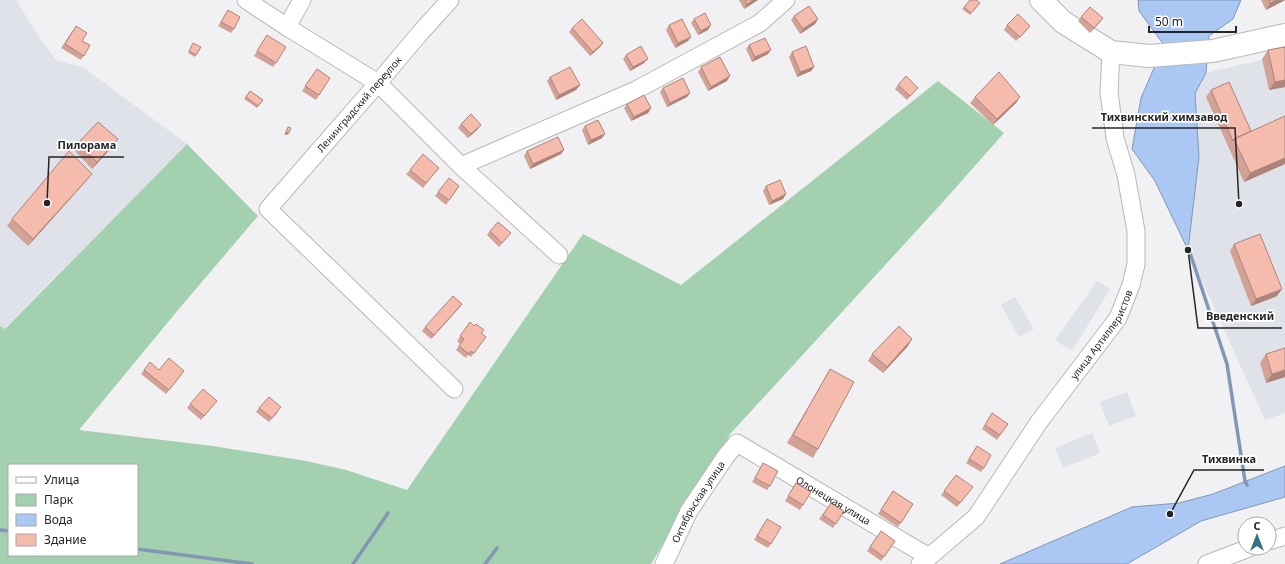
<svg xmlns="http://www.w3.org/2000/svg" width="1285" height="564" font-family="'Noto Sans',sans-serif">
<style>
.built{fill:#e0e2ea}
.green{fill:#a3d0ae;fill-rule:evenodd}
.water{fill:#aac8f3;stroke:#8297b5}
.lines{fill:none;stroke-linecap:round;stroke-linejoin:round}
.stream{stroke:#8297b5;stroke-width:3.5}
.minor-casing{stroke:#b8b8b9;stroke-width:19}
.major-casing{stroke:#b8b8b9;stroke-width:24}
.minor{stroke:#fff;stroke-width:17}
.major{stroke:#fff;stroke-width:22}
.wall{fill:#d3a296}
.shaded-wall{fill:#ac847a}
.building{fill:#f5bcae;stroke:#ac847a}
.labels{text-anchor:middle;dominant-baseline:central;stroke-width:3.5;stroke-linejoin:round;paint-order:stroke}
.street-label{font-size:10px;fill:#242525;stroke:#fff}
.leader{fill:none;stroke:#242525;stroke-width:1.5}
.callout-dot{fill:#242525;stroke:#fff;stroke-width:1.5}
.callout-label{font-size:11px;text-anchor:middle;font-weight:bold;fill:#242525;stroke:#fff;stroke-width:3.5;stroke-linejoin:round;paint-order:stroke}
</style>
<rect width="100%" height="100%" fill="#f1f1f3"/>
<path class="built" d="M0,0H16L39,37L57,61L83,67L187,144L4,329L0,326Z
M1285,54V413L1265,420L1188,250L1199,157L1195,93L1206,73Z
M1097,281L1110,289L1072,351L1055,340Z
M1015,297L1034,329L1019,337L1001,305Z
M1127,392L1136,416L1109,426L1100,402Z
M1092,433L1100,453L1063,468L1055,448Z"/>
<path class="green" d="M938,81L1004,133L942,203L731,433L651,564H0V326L5,329L187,144L258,216L178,310L79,430L213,446L306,461L346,470L407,490L583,234L681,285ZM9,465H137V555H9Z"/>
<path class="water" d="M1138,0H1241L1233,19L1209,36L1206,73L1195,93L1199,157L1188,250L1155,181L1132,149L1141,98L1164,45L1139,11Z
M1285,466V497L1201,521L1127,564H1000L1132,507L1179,503L1213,494Z"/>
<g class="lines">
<path class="stream" d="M1188,247L1227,364L1245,481L1247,485
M0,530L9,531
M137,549L252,564
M353,564L388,513
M485,564L497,548"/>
<g class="minor-casing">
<g id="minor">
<path d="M246,0L287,27L378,83L461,166L559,255"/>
<path d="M450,0L420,33L378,83L268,209L454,389"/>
<path d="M287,27L302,0"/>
<path d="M461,166L636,90L760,23L786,0"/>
<path d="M1269,541L1285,536"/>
<path id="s1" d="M664,564L689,511L726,456L737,443L929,557"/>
<path id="s2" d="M920,564L929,557L976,517L1039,422L1118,318L1131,285L1136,264V231L1126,175L1115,138L1109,92L1111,52"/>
<path d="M1207,564L1249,548"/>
</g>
</g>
<g class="major-casing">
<path id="major" d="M1041,0L1063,22L1111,52L1149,56L1213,51L1285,35"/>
</g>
<use href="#minor" class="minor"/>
<use href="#major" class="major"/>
</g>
<path class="wall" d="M739,0H758L744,9Z
M1261,0H1285L1266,10Z
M980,3L970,15L962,9L964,7Z
M228,10L234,29L231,33L218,26Z
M794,16L818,19L815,24L800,34L791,20Z
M1081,17L1100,22L1090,33L1078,21Z
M694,19L708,30L698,35L691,23Z
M669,25L688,41L675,48L666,30Z
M1007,25L1030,26L1027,30L1016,41L1004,30Z
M572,28L603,43L600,47L590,56L569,32Z
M73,30L82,41L90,45L81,60L61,48Z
M267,35L276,63L273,67L254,56Z
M193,43L196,55L195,57L188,53Z
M749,45L768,54L752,62L746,49Z
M1285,47V87L1269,90L1262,59L1268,50Z
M792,52L814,67L811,71L797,77L789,57Z
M626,55L644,63L630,71L623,59Z
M701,67L727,81L708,91L698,72Z
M317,69L330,78L316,100L302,91Z
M550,77L580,85L576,90L556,100L547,81Z
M898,85L918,88L907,100L895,89Z
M663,88L687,97L667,107L660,92Z
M1211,90L1251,131L1285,164L1244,182L1206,97Z
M250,91L263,100L257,108L244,99Z
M975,97L1016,103L993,125L970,103Z
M627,104L651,108L648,113L631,121L624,108Z
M461,124L478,129L468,138L458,128Z
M585,126L602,138L588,145L582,130Z
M118,139L113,146L92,169L74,150L78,143Z
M564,150L561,154L530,169L524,156L527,151Z
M439,168L423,188L406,174L410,170Z
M92,174L87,180L28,246L7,226L12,219Z
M766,186L786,194L783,199L769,205L763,191Z
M456,191L446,205L435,196L438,192Z
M490,231L511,233L499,247L487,235Z
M1234,244L1277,296L1251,306L1230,251Z
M462,304L459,308L431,339L422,331L425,327Z
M470,322L481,333L486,337L471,357L468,355L466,358L456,350L460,344L457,341Z
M908,346L883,373L868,361L872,354Z
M1266,354L1285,377L1266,383L1260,363Z
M830,369L818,449L813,458L787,443L825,378Z
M144,370H159L181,375L166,394L141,374Z
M217,401L201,420L187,408L190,404Z
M259,408L278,412L269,422L256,412Z
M992,413L1008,424L997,440L982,429Z
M977,446L984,468L981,472L966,463Z
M763,463L770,486L767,490L752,482Z
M956,475L970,491L957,507L941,495Z
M796,483L803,505L800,510L785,501Z
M893,491L913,504L898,527L878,514Z
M831,503L844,511L833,528L819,519Z
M767,519L771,544L768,548L754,540Z
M881,531L895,541L881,561L867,551Z"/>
<path class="shaded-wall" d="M754,0H758L744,9L747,4Z
M1277,0H1285L1266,10L1270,3Z
M1103,18L1100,22L1090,33L1094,28Z
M818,19L815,24L800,34L803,29Z
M711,25L708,30L698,35L701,31Z
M691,37L688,41L675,48L678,43Z
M603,43L600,47L590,56L593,52Z
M771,50L768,54L752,62L755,57Z
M648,59L644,63L630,71L633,67Z
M814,67L811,71L797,77L800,72Z
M730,76L727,81L708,91L711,87Z
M1285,80V87L1269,90L1275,82Z
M580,85L576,90L556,100L559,95Z
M690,93L687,97L667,107L670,103Z
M1020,97L1016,103L993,125L997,119Z
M651,108L648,113L631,121L634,117Z
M481,125L478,129L468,138L471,134Z
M286,132L289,133L287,135L284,134Z
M605,134L602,138L588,145L591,140Z
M118,139L113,146L92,169L97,162Z
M564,150L561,154L530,169L533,164Z
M1285,158V164L1244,182L1250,173Z
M92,174L87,180L28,246L33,239Z
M786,194L783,199L769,205L772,201Z
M1282,289L1277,296L1251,306L1256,299Z
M462,304L459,308L431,339L434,335Z
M912,339L908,346L883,373L887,367Z
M1285,370V377L1266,383L1272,374Z"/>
<path class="building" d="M745,0H754L747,4Z
M970,0H976L980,3L971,13L964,7Z
M1269,0H1277L1270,3Z
M809,6L818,19L803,29L794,16Z
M1090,7L1103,18L1094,28L1081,17Z
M228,10L240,17L234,29L221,22Z
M705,13L711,25L701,31L694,19Z
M1018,14L1030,26L1020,37L1007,25Z
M582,19L603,43L593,52L572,28Z
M682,19L691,37L678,43L669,25Z
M76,26L87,33L82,41L90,45L84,56L65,44Z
M267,35L286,47L276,63L257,51Z
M765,38L771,50L755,57L749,45Z
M193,43L201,47L196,55L189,51Z
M641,46L648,59L633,67L626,55Z
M806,46L814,67L800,72L792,52Z
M1285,47V80L1275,82L1268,50Z
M720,57L730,76L711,87L701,67Z
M570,67L580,85L559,95L550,77Z
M317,69L330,78L319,95L305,86Z
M999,72L1020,97L997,119L975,97Z
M906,76L918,88L910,96L898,85Z
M683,78L690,93L670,103L663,88Z
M1229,82L1251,131L1234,139L1233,141L1211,90Z
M250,91L263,100L258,106L246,97Z
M644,95L651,108L634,117L627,104Z
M471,114L481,125L471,134L461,124Z
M1285,116V158L1250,173L1234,139Z
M598,120L605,134L591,140L585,126Z
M98,122L118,139L97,162L78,143Z
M288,127L291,128L289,133L286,132Z
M558,137L564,150L533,164L527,151Z
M69,151L92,174L33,239L12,219Z
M423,154L439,168L426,183L410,170Z
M449,178L459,186L449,200L438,192Z
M780,180L786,194L772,201L766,186Z
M498,222L511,233L502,243L490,231Z
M1260,234L1282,289L1256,299L1234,244Z
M453,296L462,304L434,335L425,327Z
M470,322L474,326L476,324L484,330L481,333L486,337L474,353L471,351L469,354L459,346L464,339L460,336Z
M899,326L912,339L887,367L872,354Z
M1285,348V370L1272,374L1266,354Z
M169,358L184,371L169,390L144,370L150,362L159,370Z
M830,369L854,382L818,449L793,435Z
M203,389L217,401L204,416L190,404Z
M269,397L281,407L272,418L259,408Z
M992,413L1008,424L1000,435L985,425Z
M977,446L991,455L984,468L969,459Z
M763,463L778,471L770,486L755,478Z
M956,475L973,487L960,503L944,491Z
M796,483L811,492L803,505L788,496Z
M893,491L913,504L901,523L881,510Z
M831,503L844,511L836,524L823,515Z
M767,519L781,527L771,544L757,536Z
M881,531L895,541L884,557L870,547Z"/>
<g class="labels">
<g class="street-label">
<text transform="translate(359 104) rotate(-49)">Ленинградский переулок</text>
<text stroke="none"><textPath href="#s2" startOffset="295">улица Артиллеристов</textPath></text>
<text stroke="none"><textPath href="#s1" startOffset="254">Олонецкая улица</textPath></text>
<text stroke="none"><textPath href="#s1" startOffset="71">Октябрьская улица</textPath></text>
</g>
</g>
<path class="leader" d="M1239 204L1235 128H1092M47 203L49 157H124M1188 250L1198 328H1282M1170 514L1194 470H1264"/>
<g class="callout-dot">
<circle cx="1239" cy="204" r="4"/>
<circle cx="47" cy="203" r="4"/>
<circle cx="1188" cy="250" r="4"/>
<circle cx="1170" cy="514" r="4"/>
</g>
<g class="callout-label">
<text x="1164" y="121">Тихвинский химзавод</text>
<text x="87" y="149">Пилорама</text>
<text x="1240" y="320">Введенский</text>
<text x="1229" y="463">Тихвинка</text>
</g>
<rect x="8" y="464" width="130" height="92" fill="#ffffff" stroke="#a7a8a8"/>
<rect x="16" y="477" width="20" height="6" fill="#ffffff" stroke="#a7a8a8"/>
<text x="44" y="484" font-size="12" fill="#242525">Улица</text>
<rect x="16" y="494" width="20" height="12" fill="#a3d0ae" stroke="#a7a8a8"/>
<text x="44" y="504" font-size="12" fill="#242525">Парк</text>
<rect x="16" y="514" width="20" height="12" fill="#aac8f3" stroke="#a7a8a8"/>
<text x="44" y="524" font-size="12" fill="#242525">Вода</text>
<rect x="16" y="534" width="20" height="12" fill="#f5bcae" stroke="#a7a8a8"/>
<text x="44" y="544" font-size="12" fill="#242525">Здание</text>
<g transform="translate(1257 536)"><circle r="19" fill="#ffffff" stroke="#a7a8a8"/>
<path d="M0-3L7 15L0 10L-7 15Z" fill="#337287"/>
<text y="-6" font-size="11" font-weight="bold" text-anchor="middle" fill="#242525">С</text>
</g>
<path d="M1149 26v6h87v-6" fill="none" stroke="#242525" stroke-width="2"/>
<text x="1155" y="26" font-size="12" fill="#242525" stroke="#ffffff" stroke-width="3" paint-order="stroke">50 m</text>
</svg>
